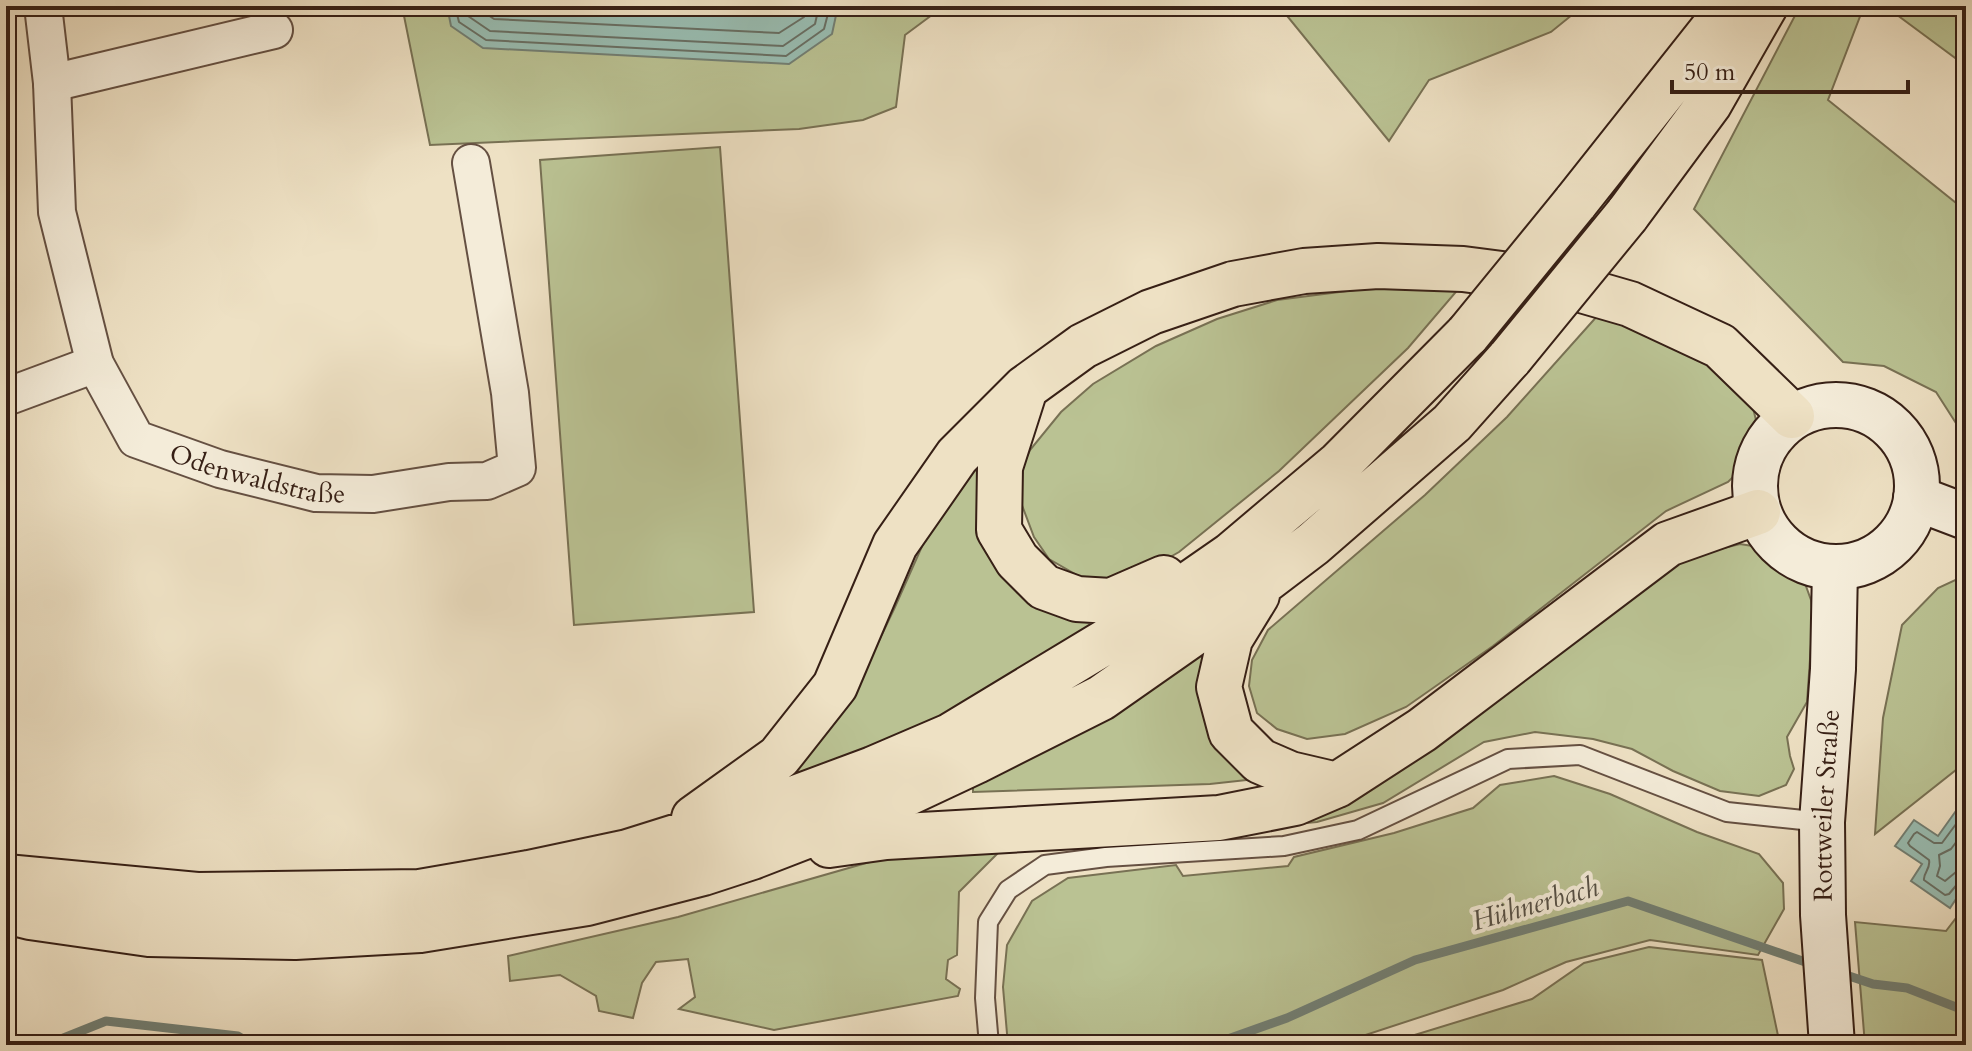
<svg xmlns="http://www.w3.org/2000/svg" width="1972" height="1051" font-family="Cardo,serif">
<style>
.green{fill:#bac293;stroke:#787154;stroke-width:2}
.water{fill:#99beb3;stroke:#727f74;stroke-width:2}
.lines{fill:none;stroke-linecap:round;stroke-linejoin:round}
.shore{stroke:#686f64;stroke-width:2}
.stream{stroke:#727f74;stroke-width:9}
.lane-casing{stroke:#655042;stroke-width:22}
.street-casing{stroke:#655042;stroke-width:40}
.secondary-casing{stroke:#372016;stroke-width:48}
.highway-casing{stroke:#372016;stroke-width:48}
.lane{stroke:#f4ecd9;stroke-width:18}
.street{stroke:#f4ecd9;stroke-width:36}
.secondary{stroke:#f4ecd9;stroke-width:44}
.highway{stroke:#eee1c4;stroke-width:44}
.highway-bridge-casing{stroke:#372016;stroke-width:48;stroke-linecap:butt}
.highway-bridge{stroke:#eee1c4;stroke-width:44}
.labels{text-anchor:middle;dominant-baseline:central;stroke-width:8;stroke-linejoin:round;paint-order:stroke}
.street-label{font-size:26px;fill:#372016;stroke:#f4ecd9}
.water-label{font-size:28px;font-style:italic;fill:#544f45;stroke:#f4ecd9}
</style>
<rect width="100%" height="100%" fill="#eee1c4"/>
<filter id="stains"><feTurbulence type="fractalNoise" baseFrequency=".0025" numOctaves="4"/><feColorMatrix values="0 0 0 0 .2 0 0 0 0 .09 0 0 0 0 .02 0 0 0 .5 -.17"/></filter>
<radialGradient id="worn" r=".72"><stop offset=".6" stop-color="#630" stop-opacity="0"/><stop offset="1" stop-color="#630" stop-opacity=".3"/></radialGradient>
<path class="green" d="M402,6H944L905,35L896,107L863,120L799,129L430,145Z
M1279,6H1583L1551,32L1429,80L1389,141Z
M1800,6H1864L1828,100L1966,211V433L1961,431L1936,392L1884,366L1843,362L1694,209Z
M1885,6H1966V66Z
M720,147L754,612L574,625L540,160Z
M1402,284L1461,286L1408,348L1279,471L1179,552L1124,583L1082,578L1049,559L1034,537L1020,500V472L1030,450L1061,412L1093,384L1156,346L1217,319L1277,300Z
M1599,314L1712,359L1751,400L1757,424V438L1753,454L1741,469L1728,482L1666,511L1493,646L1406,707L1345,734L1307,739L1277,729L1257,713L1249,686L1252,660L1268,630L1425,495L1507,417Z
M979,460L981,501L1104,618L923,732L772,793L855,691L895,607L935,517Z
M1740,544L1765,548L1789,562L1803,578L1811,600L1813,616L1807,702L1787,737L1790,756L1794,769L1786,785L1759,796L1720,791L1673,771L1632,749L1593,739L1535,732L1484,742L1383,803L1317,822L1001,850L959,892L957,955L948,960L946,979L960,989L958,996L774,1030L679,1009L695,997L688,959L656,962L642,983L633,1018L599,1011L596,996L560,975L510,981L508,956L678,917L894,855L1266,813L1647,581L1691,556Z
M1966,575V762L1875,834L1883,718L1902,625L1938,588Z
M1222,636L1216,653L1275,777L1210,784L973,792V786Z
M1554,776L1610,794L1697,832L1759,854L1783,883L1784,909L1758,955L1650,940L1566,962L1503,990L1335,1045H1008L1003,987L1007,945L1032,901L1068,878L1176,865L1183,876L1288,866L1294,857L1394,833L1473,808L1500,785Z
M1966,905V1045H1865L1855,922L1946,931Z
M1649,947L1762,960L1780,1045H1382L1532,999L1584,963Z"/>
<path class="water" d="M447,6H838L832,34L789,64L483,48L451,26Z
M1958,808L1966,813V884L1950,908L1911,881L1922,864L1895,846L1914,820L1938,836Z"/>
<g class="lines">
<path class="shore" d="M455,6L459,22L486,40L786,56L824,29L830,6
M465,6L468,16L490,31L783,46L815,24L819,6
M477,6L479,9L494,19L779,33L804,17L807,6
M1966,819L1959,820L1942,843H1934L1917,832L1914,834L1908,843L1910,846L1929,860C1931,869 1923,873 1924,880L1945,895L1949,894L1959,882L1966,881
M1966,829L1951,849L1939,855L1940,866L1937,876L1945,881L1956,872L1966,871"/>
<path class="stream" d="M1840,973L1873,984L1907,988L1966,1011
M46,1045L106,1021L238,1036L253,1045
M1211,1045L1287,1018L1415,960L1628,901L1814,965"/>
<g class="lane-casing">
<path id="lane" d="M989,1045L985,998L988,922L1008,890L1045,865L1106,857L1284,846L1358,830L1508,759L1580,755L1727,812L1822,822"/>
</g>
<g class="street-casing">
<g id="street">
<path id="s1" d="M43,6L52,83L57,212L95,364L136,439L220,469L316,493L373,494L449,482L487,481L517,468L510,393L471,163"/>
<path d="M52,83L274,30"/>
<path d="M6,397L95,364"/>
</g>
</g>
<g class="secondary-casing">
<g id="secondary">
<circle cx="1836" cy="486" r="81"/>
<path d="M1916,498L1966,517"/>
<path id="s2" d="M1832,1045L1823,915L1822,822L1833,669L1835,568"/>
</g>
</g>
<g class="highway-casing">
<path id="highway" d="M1575,203L1731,6
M1627,215L1709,104L1765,6
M1023,395L1000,467L999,530L1017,560L1044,587L1077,599L1111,601L1164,578
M1257,595L1230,639L1219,687L1231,732L1260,761L1290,774L1337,785
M694,818L779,757L835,686L895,545L957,456L1025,388L1083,346L1151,312L1233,284L1304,271L1378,266L1463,269L1547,280L1630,304L1720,346L1792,416
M829,845L886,837L1219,818L1295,803L1337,785L1422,730L1668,544L1758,512
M6,877L197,895L420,892L529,873L628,852L771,807L873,769L950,736L1107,641L1231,555L1340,463L1468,334
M6,911L30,917L149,934L295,937L420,930L587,903L703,873L752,857L863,814L976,761L1101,698L1221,614L1313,544L1452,423L1510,358"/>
</g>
<use href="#lane" class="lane"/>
<use href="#street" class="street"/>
<use href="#secondary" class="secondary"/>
<use href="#highway" class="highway"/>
<g class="highway-bridge-casing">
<path id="highway-bridge" d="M1468,334L1575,203
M1510,358L1627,215"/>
</g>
<use href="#highway-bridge" class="highway-bridge"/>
</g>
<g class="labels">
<g class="street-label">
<text stroke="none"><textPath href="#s1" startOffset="576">Odenwaldstraße</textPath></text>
<text stroke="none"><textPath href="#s2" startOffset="240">Rottweiler Straße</textPath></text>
</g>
<g class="water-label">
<text transform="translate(1535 904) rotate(-16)">Hühnerbach</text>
</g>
</g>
<rect width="1972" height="1051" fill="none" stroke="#eee1c4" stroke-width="32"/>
<rect x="8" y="8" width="1956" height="1035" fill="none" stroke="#372016" stroke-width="4"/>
<rect x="16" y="16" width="1940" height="1019" fill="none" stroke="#372016" stroke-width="2"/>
<path d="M1672 80v12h236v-12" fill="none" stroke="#372016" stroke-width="4"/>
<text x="1684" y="80" font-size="24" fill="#372016" stroke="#f4ecd9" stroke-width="6" paint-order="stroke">50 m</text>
<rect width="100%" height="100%" filter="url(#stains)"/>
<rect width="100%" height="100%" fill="url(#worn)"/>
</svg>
